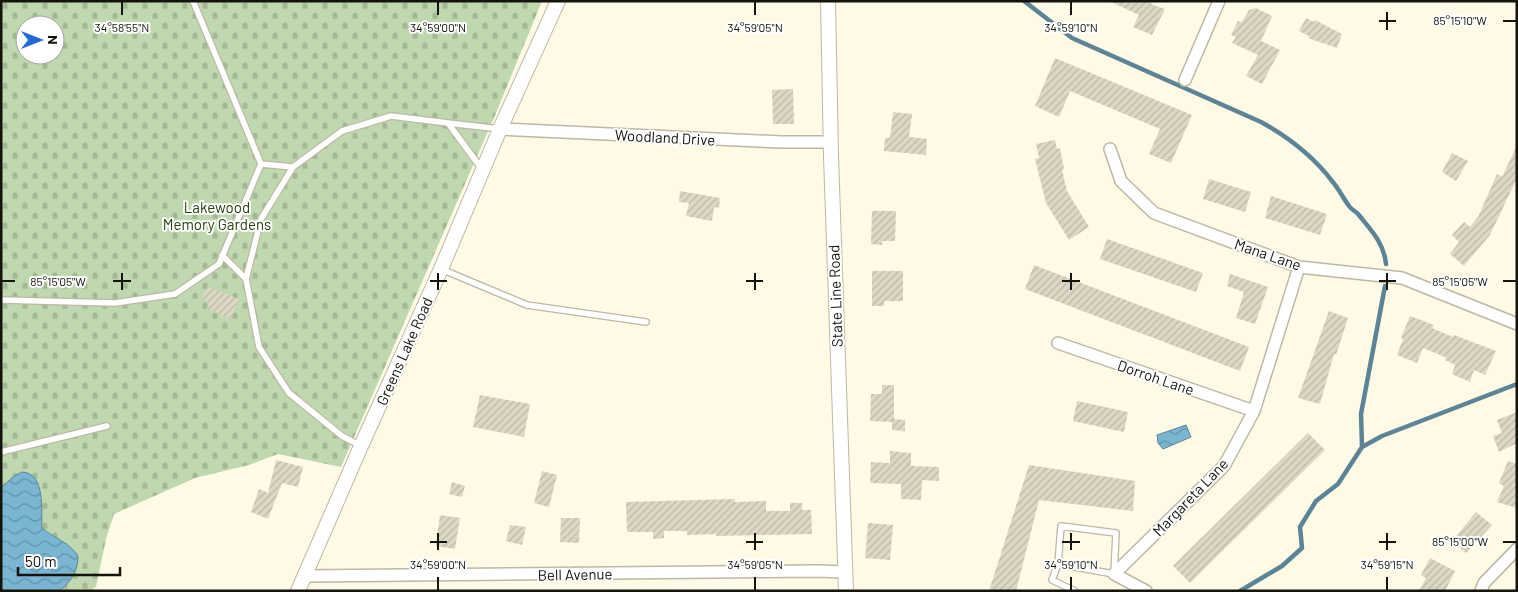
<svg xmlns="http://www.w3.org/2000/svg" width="1518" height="592" font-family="Barlow,sans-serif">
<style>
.cemetery{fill:url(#cemetery-stones);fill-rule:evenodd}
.water{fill:url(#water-waves);stroke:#5b8497}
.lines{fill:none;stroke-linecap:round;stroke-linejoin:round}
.stream{stroke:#5b8497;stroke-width:4.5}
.building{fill:url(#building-hatch)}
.service-casing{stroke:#bcb8a5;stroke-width:8}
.minor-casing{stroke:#bcb8a5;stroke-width:14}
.tertiary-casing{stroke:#bcb8a5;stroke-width:16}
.service{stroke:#fff;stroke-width:5.5}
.minor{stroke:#fff;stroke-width:11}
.tertiary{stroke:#fff;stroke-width:14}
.ticks{fill:none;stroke:#14130c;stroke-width:2}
.labels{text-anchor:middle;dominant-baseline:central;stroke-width:4;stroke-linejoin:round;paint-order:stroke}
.street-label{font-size:15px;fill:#14130c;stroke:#fff}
.park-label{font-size:15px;fill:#253f0a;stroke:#fff}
.ticks-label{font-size:12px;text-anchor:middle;fill:#14130c;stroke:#fff;stroke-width:4;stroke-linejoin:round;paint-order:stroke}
</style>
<defs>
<pattern id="cemetery-stones" width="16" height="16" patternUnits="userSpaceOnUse" patternTransform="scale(1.25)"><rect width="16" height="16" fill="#c0d8af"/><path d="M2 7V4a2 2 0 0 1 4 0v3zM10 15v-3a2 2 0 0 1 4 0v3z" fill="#a4b895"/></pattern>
<pattern id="water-waves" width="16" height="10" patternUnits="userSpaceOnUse" patternTransform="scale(1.25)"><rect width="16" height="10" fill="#7ab5d2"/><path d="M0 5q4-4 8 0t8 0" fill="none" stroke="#6392a9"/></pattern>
<pattern id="building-hatch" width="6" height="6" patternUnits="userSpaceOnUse" patternTransform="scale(1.25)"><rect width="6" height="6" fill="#dcd8c5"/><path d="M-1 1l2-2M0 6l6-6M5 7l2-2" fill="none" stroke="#bcb8a8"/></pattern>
</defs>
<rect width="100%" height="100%" fill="#fefae5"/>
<path class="cemetery" d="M1,1H542L496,113L341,467L278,454L249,465L195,478L114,514L106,539L96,587L90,591H1ZM25,25H55V55H25Z"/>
<path class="water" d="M1186,425L1191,437L1163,449L1158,443L1157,435Z
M22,472C46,473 41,511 42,528C54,538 70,543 78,556C78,571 71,582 59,591H1V488L13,477Z"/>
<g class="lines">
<path class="stream" d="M1024,1L1072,38L1261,122C1288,137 1313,156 1332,181C1339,189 1343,198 1349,206C1352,210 1355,211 1358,214C1371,230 1384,243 1386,264
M1362,447L1361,414L1385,286
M1240,591L1282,566L1302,548L1300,527L1316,501L1338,484L1362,447L1382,436L1517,384"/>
</g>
<path class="building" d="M1109,1H1148L1153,5L1165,9L1152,35L1133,27L1139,15Z
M1256,8L1272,16L1261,41L1280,50L1262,84L1246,76L1258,55L1232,43L1236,37L1231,35L1238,21L1242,22L1249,10Z
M1306,18L1314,22L1315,20L1342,34L1337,48L1308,38L1309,36L1299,31Z
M1055,58L1192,115L1171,163L1149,154L1160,129L1070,91L1059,117L1035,106Z
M793,89L794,124H773L772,90Z
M893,112L912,114L909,137L927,139L926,155L884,151L885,138H890Z
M1055,140L1057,149L1060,148L1064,169L1062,170L1067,191L1089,227L1069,240L1046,203L1035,159L1039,158L1036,144Z
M1517,145V178L1490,235L1464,266L1450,254L1459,242L1452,235L1464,222L1470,227L1478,217L1497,174L1502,177Z
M1452,153L1468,161L1456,181L1442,172Z
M1209,179L1251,192L1245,212L1203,199Z
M680,191L720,198L719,208L714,207L712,221L686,216L689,203L679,202Z
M1271,196L1327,214L1320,235L1265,218Z
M872,211H896L895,241H882V245L871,244Z
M1107,239L1203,273L1196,292L1100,259Z
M1034,265L1249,347L1240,371L1025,289Z
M872,271H903V301H884V306H872Z
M1230,274L1268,287L1255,324L1236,318L1244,292L1227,286Z
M207,286L239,299L231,319L207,309L209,302L202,299Z
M1329,311L1348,318L1336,355L1334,354L1320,404L1298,398Z
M1410,316L1434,325L1432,328L1453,337L1454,335L1496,351L1485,375L1474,370L1470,382L1452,374L1455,365L1445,360L1447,358L1423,348L1417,363L1397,355L1403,339L1401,338Z
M882,385H894V419L905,420V431L892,430V422L870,421L871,394H882Z
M480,395L530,404L524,437L473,427Z
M1077,401L1128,412L1124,432L1073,421Z
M1517,412V443L1499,452L1493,436L1502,433L1497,420Z
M1308,433L1325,450L1190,583L1173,566Z
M890,451L911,453V466L939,467V481L922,480L921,500L901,499V484L870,483L871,462L890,463Z
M276,460L303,467L298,487L282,483L268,519L251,512L259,489L268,493Z
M1508,461L1517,464V508L1497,502L1504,486L1499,483Z
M1029,465L1135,481L1133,511L1039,500L1016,591H989Z
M542,471L557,475L549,507L534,503Z
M452,482L465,486L462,497L449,494Z
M735,499V502L766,501V511H790V503H802V510H811L812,534L716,536V534L687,535V531H664V538L653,539V532H627L626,502Z
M1476,512L1492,525L1466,553L1452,541Z
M440,515L460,518L455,549L436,546Z
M561,518H580L579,543L560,542Z
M868,523L893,525L890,560L865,558Z
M510,525L526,527L522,545L506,541Z
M1430,558L1455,571L1445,591H1419L1426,578L1421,575Z"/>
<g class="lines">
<g class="service-casing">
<path id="service" d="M448,123L500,129
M261,164L293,167L342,131L391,116L448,123L481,168
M222,255L246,279L259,347L289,393L342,436L361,446
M441,269L527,305L646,322
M246,279L261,219L293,167
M1,300L115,303L175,294L219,264L261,164L193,1
M1,452L107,426
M1058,564L1114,574L1116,533L1061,526L1058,564L1052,580L1075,591"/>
</g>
<g class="minor-casing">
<path id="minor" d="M1185,80L1219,1
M500,129L781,142H831
M1110,149L1121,181L1154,213L1299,267L1402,278L1517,324
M1058,343L1254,411
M306,576L818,571L845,572
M1146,591L1114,574L1224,466L1254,411L1299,267
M1481,591L1484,583L1517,549"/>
</g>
<g class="tertiary-casing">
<path id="tertiary" d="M828,1L831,156L846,591
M298,591L361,446L441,269L500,129L558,1"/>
</g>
<use href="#service" class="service"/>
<use href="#minor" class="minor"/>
<use href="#tertiary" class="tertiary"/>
</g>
<path class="ticks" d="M122,2V15M438,2V15M755,2V15M1071,2V15M1387,12V30M1379,21H1396M1503,21H1516M122,273V290M438,273V290M755,273V290M1071,273V290M1387,273V290M2,281H15M113,281H131M430,281H447M746,281H763M1062,281H1080M1379,281H1396M1503,281H1516M438,533V550M755,533V550M1071,533V550M1387,533V550M430,542H447M746,542H763M1062,542H1080M1379,542H1396M1503,542H1516M438,577V590M755,577V590M1071,577V590M1387,577V590"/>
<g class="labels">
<g class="street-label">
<text transform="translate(665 137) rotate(3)">Woodland Drive</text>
<text transform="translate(1268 254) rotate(19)">Mana Lane</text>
<text transform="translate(835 296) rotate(-92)">State Line Road</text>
<text transform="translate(404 351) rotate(-66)">Greens Lake Road</text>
<text transform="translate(1156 377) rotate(19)">Dorroh Lane</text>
<text transform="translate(1190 497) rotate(-46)">Margareta Lane</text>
<text transform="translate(575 574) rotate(-1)">Bell Avenue</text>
</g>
<g class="park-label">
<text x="217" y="207">Lakewood<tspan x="217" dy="17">Memory Gardens</tspan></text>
</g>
</g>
<g class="ticks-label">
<text x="1460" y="25">85°15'10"W</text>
<text x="122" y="32">34°58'55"N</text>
<text x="438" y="32">34°59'00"N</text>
<text x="755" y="32">34°59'05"N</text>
<text x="1071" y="32">34°59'10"N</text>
<text x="1460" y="286">85°15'05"W</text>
<text x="58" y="286">85°15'05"W</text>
<text x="1460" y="546">85°15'00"W</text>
<text x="438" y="569">34°59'00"N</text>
<text x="755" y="569">34°59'05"N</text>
<text x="1071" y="569">34°59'10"N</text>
<text x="1387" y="569">34°59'15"N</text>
</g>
<rect width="1518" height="592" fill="none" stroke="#14130c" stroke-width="5"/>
<g transform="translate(40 40) rotate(90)"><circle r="24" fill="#ffffff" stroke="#a1a19e"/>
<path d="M0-4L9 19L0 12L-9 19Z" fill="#1f6ad5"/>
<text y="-8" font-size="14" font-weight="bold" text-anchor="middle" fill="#14130c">N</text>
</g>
<path d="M18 567v8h102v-8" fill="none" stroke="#14130c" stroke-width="2.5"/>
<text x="25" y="567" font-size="15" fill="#14130c" stroke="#ffffff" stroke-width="4" paint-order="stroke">50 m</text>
</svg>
